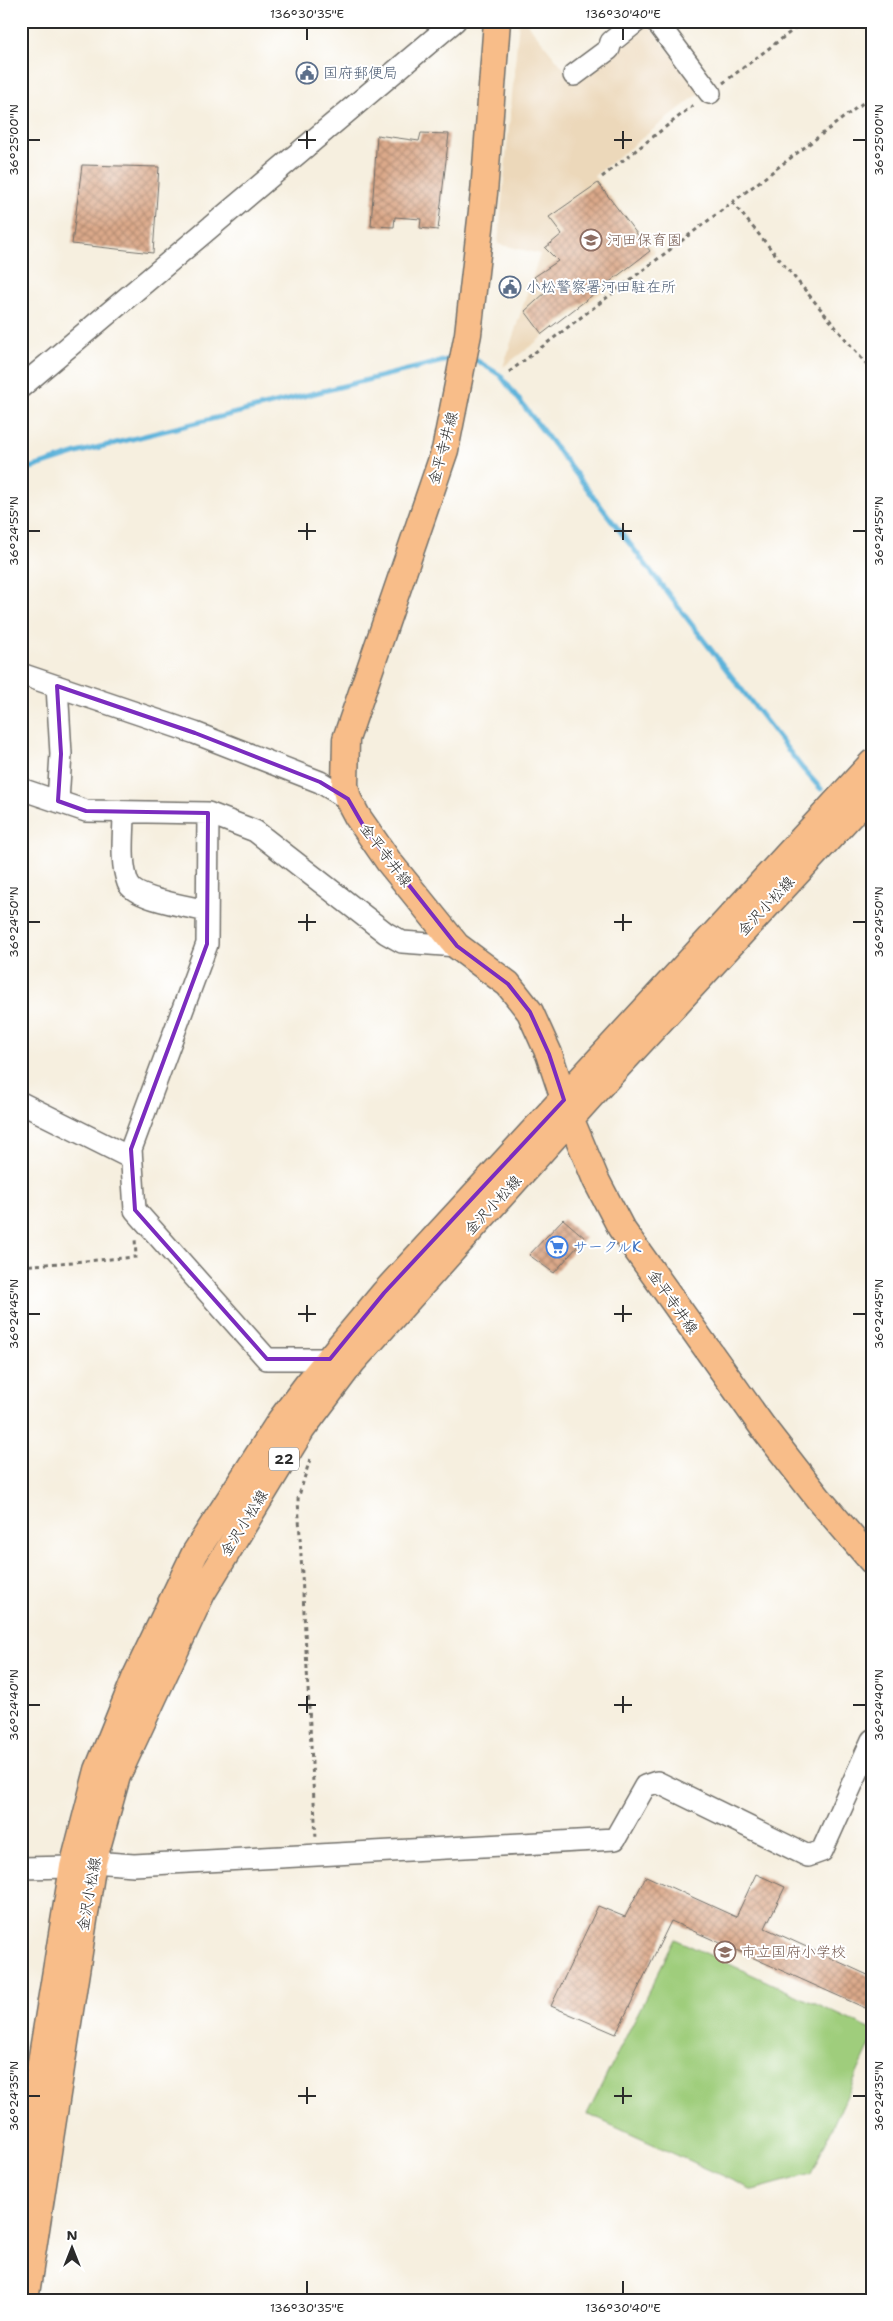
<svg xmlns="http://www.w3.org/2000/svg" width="893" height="2321" font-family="'Shantell Sans','Klee One',sans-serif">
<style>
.built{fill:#ecd8ba}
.park{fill:#9fcd7b;stroke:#657c53}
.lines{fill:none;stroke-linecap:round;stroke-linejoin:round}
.stream{stroke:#5db3da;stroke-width:5}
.building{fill:url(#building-cross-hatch)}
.minor-casing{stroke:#72706a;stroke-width:24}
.major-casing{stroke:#72706a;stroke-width:29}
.path{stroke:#72706a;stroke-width:3;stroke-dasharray:4 4;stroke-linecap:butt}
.minor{stroke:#fff;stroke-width:21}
.major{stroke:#f8bd89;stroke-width:26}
.marked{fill:none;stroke:#7b2cbf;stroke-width:4;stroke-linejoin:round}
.ticks{fill:none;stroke:#2b2b2b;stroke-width:2}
.labels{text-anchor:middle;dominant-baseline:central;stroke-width:4;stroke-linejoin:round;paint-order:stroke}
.shield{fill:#fff;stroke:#6b6b6b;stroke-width:1}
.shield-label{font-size:14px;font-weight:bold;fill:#2b2b2b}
.service-label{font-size:15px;fill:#4e5e75;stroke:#fff;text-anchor:start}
.education-label{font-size:15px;fill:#785e54;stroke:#fff;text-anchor:start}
.street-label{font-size:15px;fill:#2b2b2b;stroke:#fff}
.shop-label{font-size:15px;fill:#366cbe;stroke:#fff;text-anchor:start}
.neatline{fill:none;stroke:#2b2b2b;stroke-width:2}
.ticks-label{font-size:12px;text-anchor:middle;fill:#2b2b2b}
</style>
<defs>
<pattern id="building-cross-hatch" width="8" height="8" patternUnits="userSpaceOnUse" patternTransform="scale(1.25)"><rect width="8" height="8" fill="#dba98a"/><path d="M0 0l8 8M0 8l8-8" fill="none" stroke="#b28a71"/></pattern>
</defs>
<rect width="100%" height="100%" fill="#fff"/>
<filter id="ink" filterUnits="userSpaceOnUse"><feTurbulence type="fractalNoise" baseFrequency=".02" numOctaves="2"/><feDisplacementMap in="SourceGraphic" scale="10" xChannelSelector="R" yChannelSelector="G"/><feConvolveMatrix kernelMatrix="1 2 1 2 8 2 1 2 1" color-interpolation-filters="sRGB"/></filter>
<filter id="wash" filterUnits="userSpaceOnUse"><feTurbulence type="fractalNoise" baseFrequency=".0096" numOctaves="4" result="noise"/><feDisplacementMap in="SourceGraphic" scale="20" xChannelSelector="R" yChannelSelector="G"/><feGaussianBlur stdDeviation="1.12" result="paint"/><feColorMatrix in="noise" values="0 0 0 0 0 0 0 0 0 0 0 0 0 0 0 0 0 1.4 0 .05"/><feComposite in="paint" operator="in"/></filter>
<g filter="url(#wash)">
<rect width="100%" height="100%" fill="#f6efdf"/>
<path class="built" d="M519,21H525L574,81L646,23L702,91L594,176L655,252L503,367L540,254L498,244Z"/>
<path class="park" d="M675,1939L872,2030V2041L811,2174L753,2190L587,2114Z"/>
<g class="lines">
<path class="stream" d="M471,360H476L500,375L802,768L821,789
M21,471L80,452L455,358"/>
</g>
<g id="blocks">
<path class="building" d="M421,133L449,134L438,230L420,228L421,219L395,217L394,227L371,226L377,135L419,141Z
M82,165L159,167L153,253L72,244Z
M598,183L650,251L542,334L525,311L546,292L534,277L558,261L545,248L562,234L549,217Z
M563,1219L585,1238L554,1273L529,1255Z
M756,1874L785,1887L765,1928L872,1977V2011L671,1921L616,2034L551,2006L598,1906L625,1917L646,1876L736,1917Z"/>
</g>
</g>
<g filter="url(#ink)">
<use href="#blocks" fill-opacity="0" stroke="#72706a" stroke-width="1"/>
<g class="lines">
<g class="minor-casing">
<path id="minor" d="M656,21L710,93
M574,75L609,49L611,42L637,21
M21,387L455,21
M21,674L195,733L320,782L348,799
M57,686L61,754L58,801
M21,789L86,811L208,813L255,831L386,933L402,942L457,946
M124,813C124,835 120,862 128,883C134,899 191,907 207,911
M208,813L207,944L131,1149L135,1210L267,1359H330
M21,1103L131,1158
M93,1862L134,1865L615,1839L645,1786L657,1782L808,1856L822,1851L872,1740
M21,1868L73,1867"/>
</g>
<g class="major-casing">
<path id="major" d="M497,21L484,193L468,334L445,450L346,739L345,785L348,799L357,816L389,862L457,946L508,984L530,1012L549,1054L571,1120L596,1180L621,1228L762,1426L818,1498L872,1561
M21,2184L73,1867L98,1770L136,1676L195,1553L280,1421L307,1385L384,1293L872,763
M25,2300L93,1862L117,1776L202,1593L302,1429L353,1361L598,1088L872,792"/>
</g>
<path class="path" d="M723,83L805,21
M602,177L696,103
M732,202L872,371
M509,372L872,96
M21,1266L136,1257L135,1238
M310,1459L298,1499L316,1839"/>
<use href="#minor" class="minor"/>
<use href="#major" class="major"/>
</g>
</g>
<path class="marked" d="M57,686L195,733L320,782L348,799L367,832L457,946L508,984L530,1012L549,1054L564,1100L384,1293L330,1359H267L135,1210L131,1149L207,944L208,813L86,811L58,801L61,754Z"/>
<path class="ticks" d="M307,28V40M623,28V40M307,131V149M623,131V149M28,140H40M298,140H316M614,140H632M853,140H866M307,523V540M623,523V540M28,531H40M298,531H316M614,531H632M853,531H866M307,914V931M623,914V931M28,922H40M298,922H316M614,922H632M853,922H866M307,1305V1322M623,1305V1322M28,1314H40M298,1314H316M614,1314H632M853,1314H866M307,1696V1713M623,1696V1713M28,1705H40M298,1705H316M614,1705H632M853,1705H866M307,2087V2104M623,2087V2104M28,2096H40M298,2096H316M614,2096H632M853,2096H866M307,2281V2294M623,2281V2294"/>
<defs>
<g id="civic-ring" transform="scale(1.125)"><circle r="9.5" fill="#fff" stroke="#5c6f8a" stroke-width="1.5"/><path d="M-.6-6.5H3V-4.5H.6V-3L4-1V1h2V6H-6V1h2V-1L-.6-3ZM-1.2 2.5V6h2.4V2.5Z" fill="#5c6f8a"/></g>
<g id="school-ring" transform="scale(1.125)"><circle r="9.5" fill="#fff" stroke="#8d6e63" stroke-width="1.5"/><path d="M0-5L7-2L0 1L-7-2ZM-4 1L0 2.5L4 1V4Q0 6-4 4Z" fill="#8d6e63"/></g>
<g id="supermarket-ring" transform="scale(1.125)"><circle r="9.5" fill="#fff" stroke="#3f7fe0" stroke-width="1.5"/><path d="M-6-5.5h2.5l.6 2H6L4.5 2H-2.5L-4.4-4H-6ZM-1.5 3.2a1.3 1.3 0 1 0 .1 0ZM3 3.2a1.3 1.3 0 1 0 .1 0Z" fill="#3f7fe0"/></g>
</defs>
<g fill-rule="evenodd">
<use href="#civic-ring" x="307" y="73"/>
<use href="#school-ring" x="591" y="240"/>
<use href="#civic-ring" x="510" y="287"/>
<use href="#supermarket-ring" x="557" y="1247"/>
<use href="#school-ring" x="725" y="1952"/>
</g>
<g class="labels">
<rect class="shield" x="269" y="1447.5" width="30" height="23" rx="4"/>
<g class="shield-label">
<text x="284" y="1459">22</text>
</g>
<g class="service-label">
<text x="323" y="73">国府郵便局</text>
<text x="526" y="287">小松警察署河田駐在所</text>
</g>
<g class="education-label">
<text x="607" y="240">河田保育園</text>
<text x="741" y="1952">市立国府小学校</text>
</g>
<g class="street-label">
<text transform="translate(443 448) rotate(-75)">金平寺井線</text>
<text transform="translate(386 855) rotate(53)">金平寺井線</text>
<text transform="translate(766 906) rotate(-47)">金沢小松線</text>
<text transform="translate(493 1205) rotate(-47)">金沢小松線</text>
<text transform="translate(673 1302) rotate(55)">金平寺井線</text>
<text transform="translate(244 1523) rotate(-58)">金沢小松線</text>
<text transform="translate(89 1894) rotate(-80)">金沢小松線</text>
</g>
<g class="shop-label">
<text x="573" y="1247">サークルK</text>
</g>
</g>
<rect width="893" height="2321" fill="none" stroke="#fff" stroke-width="55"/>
<g transform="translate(72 2248)" stroke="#ffffff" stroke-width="4" paint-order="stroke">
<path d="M0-4L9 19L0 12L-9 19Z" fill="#2b2b2b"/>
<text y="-8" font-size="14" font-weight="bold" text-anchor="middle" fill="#2b2b2b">N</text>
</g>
<rect x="28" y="28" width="838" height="2266" class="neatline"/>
<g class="ticks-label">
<text x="307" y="18">136°30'35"E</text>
<text x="623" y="18">136°30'40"E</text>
<text transform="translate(14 140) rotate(-90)" y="4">36°25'00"N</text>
<text transform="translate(879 140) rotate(-90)" y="4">36°25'00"N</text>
<text transform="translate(14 531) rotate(-90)" y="4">36°24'55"N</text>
<text transform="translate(879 531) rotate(-90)" y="4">36°24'55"N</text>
<text transform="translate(14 922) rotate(-90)" y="4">36°24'50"N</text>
<text transform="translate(879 922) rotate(-90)" y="4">36°24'50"N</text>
<text transform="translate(14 1314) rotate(-90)" y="4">36°24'45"N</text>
<text transform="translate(879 1314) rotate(-90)" y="4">36°24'45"N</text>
<text transform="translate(14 1705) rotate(-90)" y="4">36°24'40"N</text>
<text transform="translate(879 1705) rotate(-90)" y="4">36°24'40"N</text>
<text transform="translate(14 2096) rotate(-90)" y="4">36°24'35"N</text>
<text transform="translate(879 2096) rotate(-90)" y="4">36°24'35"N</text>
<text x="307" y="2312">136°30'35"E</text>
<text x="623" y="2312">136°30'40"E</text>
</g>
</svg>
